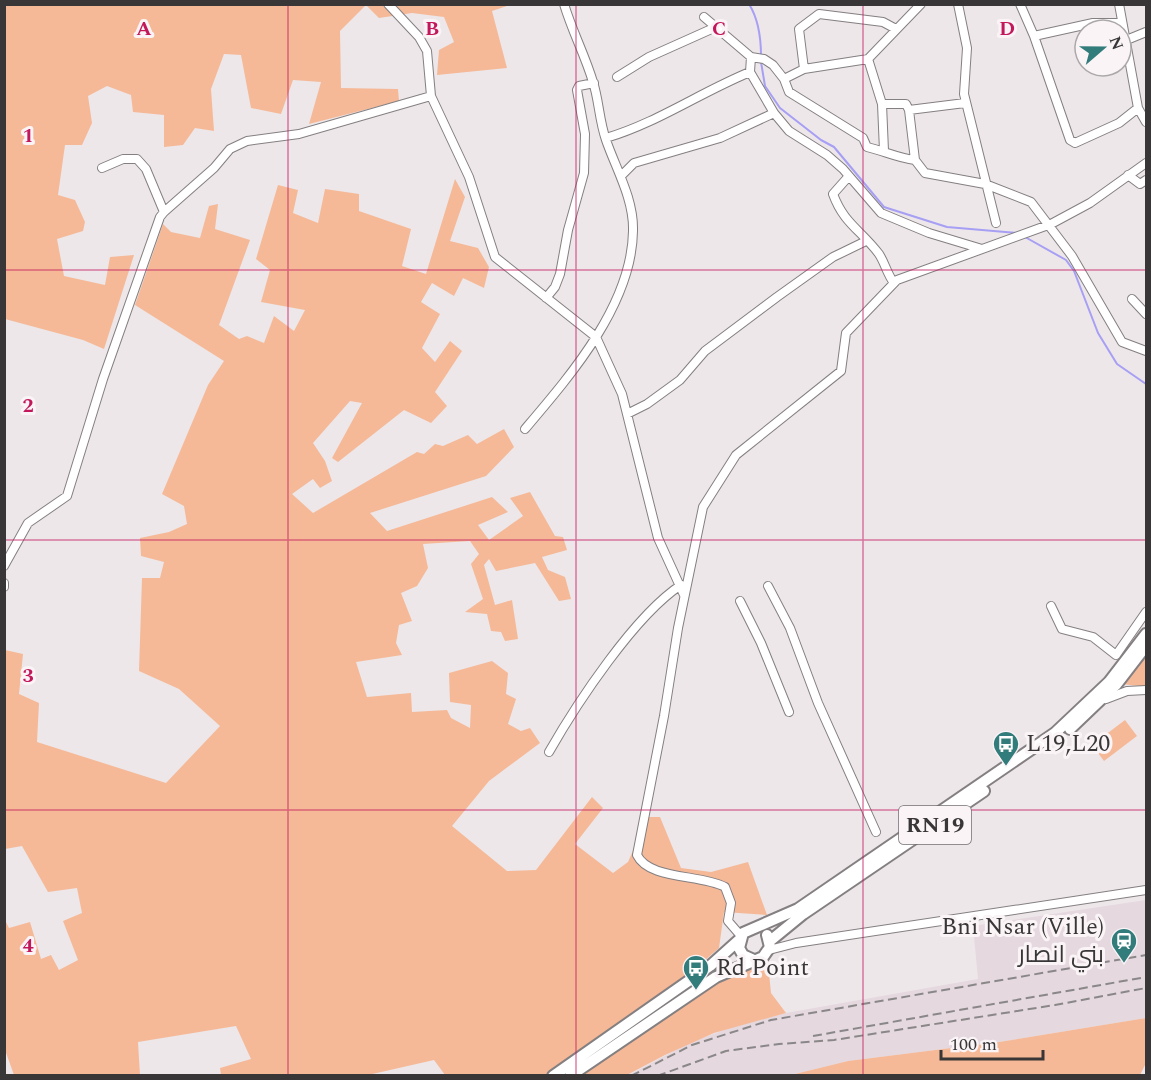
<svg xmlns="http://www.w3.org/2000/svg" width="1151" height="1080" font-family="Spectral,Cairo,serif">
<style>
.built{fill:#e5d8de}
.green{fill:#f5b997}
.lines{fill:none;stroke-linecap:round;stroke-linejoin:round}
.stream{stroke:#a69ff4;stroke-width:2}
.minor-casing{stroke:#847f81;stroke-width:10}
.highway-casing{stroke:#847f81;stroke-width:14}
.minor{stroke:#fff;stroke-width:8}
.highway{stroke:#fff;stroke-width:10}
.rail{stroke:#8a8789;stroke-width:2;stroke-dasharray:9 4.5;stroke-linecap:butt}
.grid{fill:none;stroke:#c2185b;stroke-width:1.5;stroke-opacity:0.55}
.labels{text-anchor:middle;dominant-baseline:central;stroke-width:6;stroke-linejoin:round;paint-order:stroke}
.shield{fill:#faf4f7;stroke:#726f71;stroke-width:1.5}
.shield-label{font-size:22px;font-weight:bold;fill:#383637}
.poi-label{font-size:24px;fill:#383637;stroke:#faf4f7;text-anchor:start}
.grid-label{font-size:20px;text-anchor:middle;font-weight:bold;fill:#c2185b;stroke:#faf4f7;stroke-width:6;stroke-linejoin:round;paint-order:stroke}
</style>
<rect width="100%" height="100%" fill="#ede7ea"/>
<path class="built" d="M1146,900V1018L999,1042L848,1061L791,1075L627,1076L689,1043L738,1025L786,1013L978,979L973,926Z"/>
<path class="green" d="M4,5H510L492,11L507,68L437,75L439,50L454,42L444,17L412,13L379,18L366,5L340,31L341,88L398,89L399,101L309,124L321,82L293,80L281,114L251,108L241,55L224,54L211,89L214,131L195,128L183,145L164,147V115L133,112L131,95L107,86L88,96L92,123L82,145H65L58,195L75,200L85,222L83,231L57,239L64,276L105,285L110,257L134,255L104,349L83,340L5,319Z
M455,179L465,197L450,241L478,248L489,267L484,288L463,278L454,296L432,283L421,302L440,314L422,348L435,362L450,341L462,351L435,392L447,406L431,423L404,410L338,462L332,458L362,403L350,401L313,443L325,461L332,481L320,488L313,479L292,494L313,513L417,452L424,454L435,444L443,446L468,435L477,444L504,429L514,447L486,476L370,513L387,531L492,497L508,512L478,525L489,540L523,516L510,498L530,492L555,536L563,537L567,550L542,557L548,570L565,577L571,599L559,601L535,563L496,571L489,559L484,565L495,605L512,600L518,639L505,641L501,632L491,631L487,614L465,612L483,599L471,564L479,554L470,541L423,544L428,568L417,586L401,593L412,621L399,625L396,643L402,655L356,662L367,697L411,693L412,712L447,710L451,718L470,728L471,705L450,702L449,673L492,661L508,673L506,694L516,699L508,724L521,731L530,728L540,743L489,781L452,826L507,871L536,870L592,797L603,808L575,844L613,873L628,862L648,817H660L681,868L711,872L748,862L767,915L724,912L719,948L681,981L545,1076L445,1075L434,1060L368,1075H221L220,1068L251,1059L236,1026L138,1042L140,1075H14L5,1050L4,918L9,928L30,922L41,959L51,955L59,970L78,960L63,921L82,913L77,888L48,892L22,846L5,849V650L23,654L19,694L39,703L37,742L166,783L220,726L179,689L139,671L142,578H160L164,562L141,556L140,538L169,532L187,524L184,506L162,494L208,385L224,361L135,305L163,224L171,232L200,238L209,206L218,204L215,229L250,240L219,325L239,339L247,336L264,343L274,316L294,331L305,310L261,302L270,270L256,259L278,185L298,190L293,213L318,223L325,189L359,194V211L411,229L402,266L426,274Z
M1146,652V687L1122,684Z
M1125,720L1137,736L1104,761L1092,745Z
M768,963L771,993L786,1013L714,1033L665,1055L627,1075L575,1076C633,1035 698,977 768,963Z
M1146,1018V1063L1140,1075H791L848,1061L999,1042Z"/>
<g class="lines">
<path class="stream" d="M749,4C759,20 761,38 761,56
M761,62L765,86L780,108L821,140L834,147L884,207L947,227L1017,233
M1025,237L1066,260L1074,271L1098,333L1117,364L1146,384"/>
<g class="minor-casing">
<path id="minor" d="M388,4L419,37L427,51L431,96L469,177L495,257L596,337L622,394L658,538L684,595
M958,4L967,48L964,94L996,223
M1020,4L1034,36L1070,140L1075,143L1119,123L1138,108
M1119,4L1138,108L1146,122
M704,17L751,57L764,59L773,65L784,79
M1034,36L1093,23H1121
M1124,41L1146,32
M751,57L750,72L774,113
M868,59L921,4
M804,69L784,79L789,92L863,138L867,147C884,151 898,158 915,160L925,173L985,184L1031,202L1072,256L1122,342L1146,351
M617,77L649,57L716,27
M882,104H906L909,110L915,160
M909,110L965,103
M606,138C657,123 701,92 750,72
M884,151L882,104L868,59L804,69L799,29L819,14L883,22L896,29
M102,168L123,159H137L146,169L164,212
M622,175L634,163L720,138L774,113L789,131L827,155L843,169L881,213L929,233L982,249
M1128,175L1140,184L1146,180
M849,176L833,194C844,224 861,230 879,254C885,263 887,274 894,283
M546,298L555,287L560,274L568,230L584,173L585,134L577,90L579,86L594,83
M1132,299L1146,314
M627,414L647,404L680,380L705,351L777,297L833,257L866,241
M525,429C570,376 632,305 633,231C634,199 616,169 606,140C599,120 599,100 593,82C585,55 572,31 564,4
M4,566L28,523L67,496L103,379L160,217L164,212L214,168L230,149L247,141L299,134L431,96
M4,583V587
M768,586L790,628L818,703L876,832
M740,601L761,643L789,712
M1051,606L1062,629L1093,637L1116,655L1146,612
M1106,699L1127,691L1146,690
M549,752C577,703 635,615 681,585
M741,936L728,921L731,903L725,887C701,874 649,880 637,855L664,716L678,628L703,507L736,455L841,371L846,333L897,280L1051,224L1090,203L1146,163
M769,950L796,943L1146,890"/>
</g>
<g class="highway-casing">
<path id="highway" d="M1070,729L1116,685L1146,646
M770,941L803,914L984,791
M754,960L743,955L739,948L743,933L798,909L1055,733L1109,682L1146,634
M553,1076L710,966L739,940
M570,1076L716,977L763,957L770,947L767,935"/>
</g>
<use href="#minor" class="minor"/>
<use href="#highway" class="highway"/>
<path class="rail" d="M813,1036L1146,977
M631,1076L692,1045L771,1020L1146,955
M657,1076L726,1051L779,1044L834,1040L1055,1005L1146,988"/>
</g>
<path class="grid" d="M288,4V1076M576,4V1076M863,4V1076M4,270H1146M4,540H1146M4,810H1146"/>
<defs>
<g id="bus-pin" transform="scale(1.35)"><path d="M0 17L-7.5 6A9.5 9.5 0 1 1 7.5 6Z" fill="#337c7c" stroke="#faf4f7"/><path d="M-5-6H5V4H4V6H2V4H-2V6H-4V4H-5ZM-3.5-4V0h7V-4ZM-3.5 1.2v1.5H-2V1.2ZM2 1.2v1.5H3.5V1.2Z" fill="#fff"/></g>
<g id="station-pin" transform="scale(1.35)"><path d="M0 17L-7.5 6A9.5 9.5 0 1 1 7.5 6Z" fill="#337c7c" stroke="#faf4f7"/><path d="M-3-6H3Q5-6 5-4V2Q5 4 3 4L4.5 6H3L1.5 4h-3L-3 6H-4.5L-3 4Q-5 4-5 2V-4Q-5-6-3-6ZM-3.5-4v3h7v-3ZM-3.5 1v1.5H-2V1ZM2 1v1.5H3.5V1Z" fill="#fff"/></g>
</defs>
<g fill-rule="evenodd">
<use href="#bus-pin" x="1006" y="744"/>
<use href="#station-pin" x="1124" y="941"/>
<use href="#bus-pin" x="696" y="968"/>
</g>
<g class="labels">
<rect class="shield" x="899" y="806" width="72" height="38" rx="4.5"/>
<g class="shield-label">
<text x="935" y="825">RN19</text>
</g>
<g class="poi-label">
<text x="1026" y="744">L19,L20</text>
<text x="1104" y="927" text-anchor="end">Bni Nsar (Ville)<tspan x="1104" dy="28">بني انصار</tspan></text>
<text x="716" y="968">Rd Point</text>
</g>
</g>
<g class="grid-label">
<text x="144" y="35">A</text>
<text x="432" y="35">B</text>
<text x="719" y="35">C</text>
<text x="1007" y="35">D</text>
<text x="28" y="142">1</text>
<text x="28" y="412">2</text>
<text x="28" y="682">3</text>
<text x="28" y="952">4</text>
</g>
<rect width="1151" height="1080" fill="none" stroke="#383637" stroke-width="12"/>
<g transform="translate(1103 48) rotate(70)"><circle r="28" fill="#faf4f7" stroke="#aca8aa" stroke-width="1.5"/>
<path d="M0-4.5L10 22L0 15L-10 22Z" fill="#337c7c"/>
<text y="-9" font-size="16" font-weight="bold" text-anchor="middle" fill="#383637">N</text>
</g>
<path d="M941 1050v9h102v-9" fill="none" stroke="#383637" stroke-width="3"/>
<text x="950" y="1050" font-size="18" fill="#383637" stroke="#faf4f7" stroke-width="4.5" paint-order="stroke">100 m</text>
</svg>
